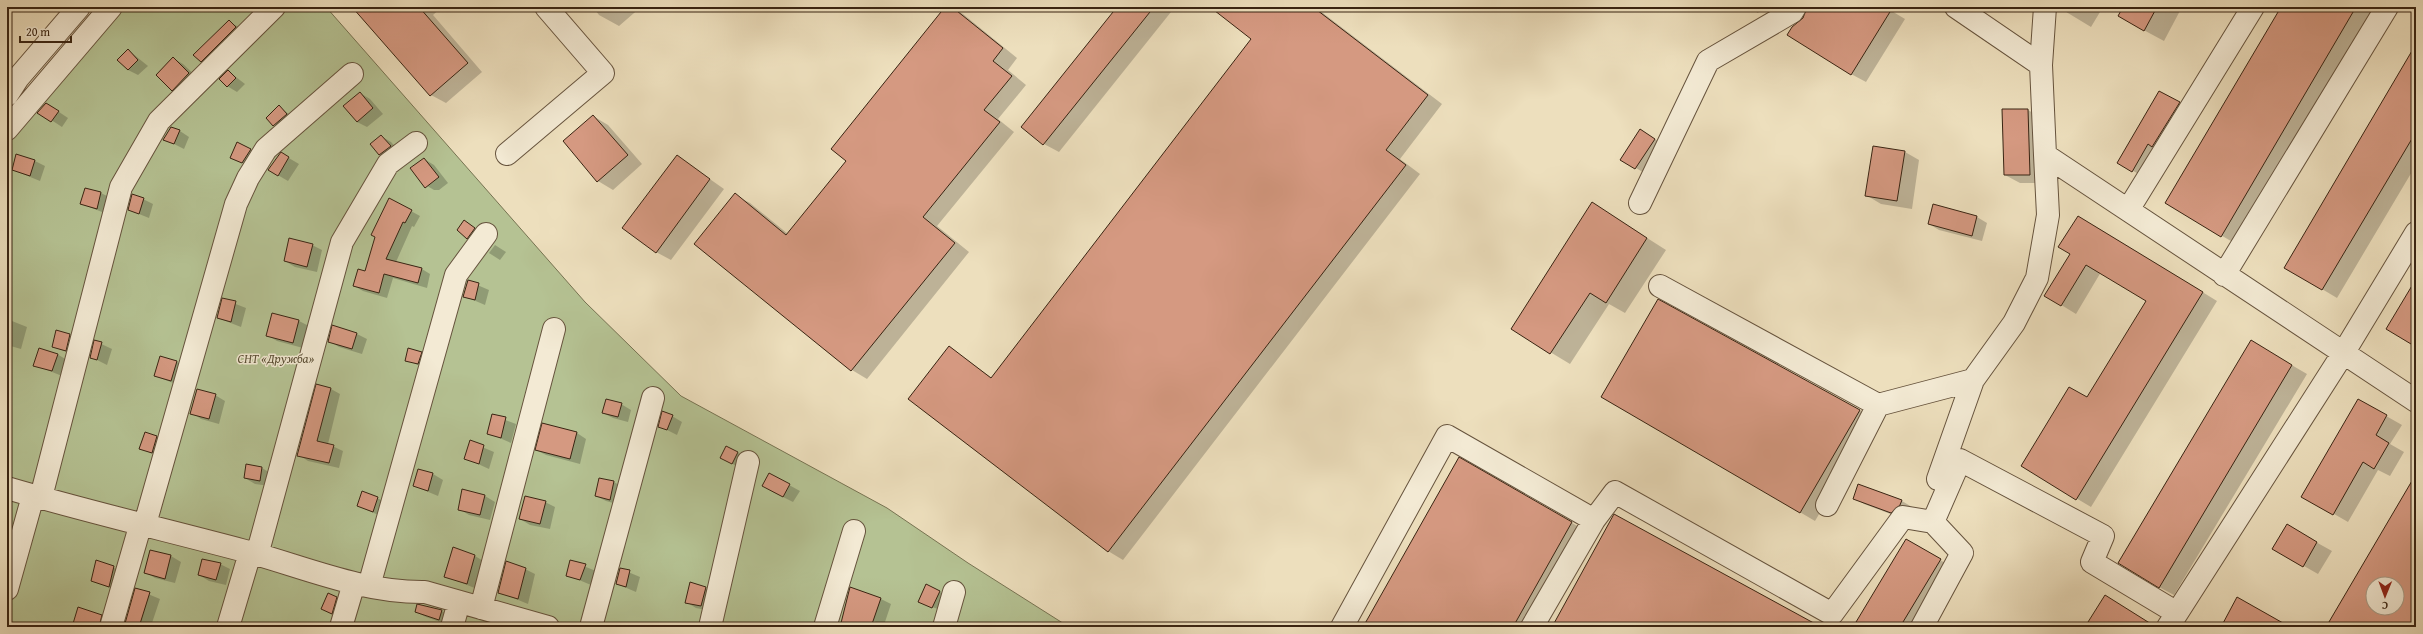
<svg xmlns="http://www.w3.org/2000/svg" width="2423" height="634" font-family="'Gentium Book Plus',serif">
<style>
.green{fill:#b5c293;stroke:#777352}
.shadow{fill:#0003}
.building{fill:#d59981;stroke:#392412;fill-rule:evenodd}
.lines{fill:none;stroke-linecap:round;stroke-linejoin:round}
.minor-casing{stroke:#66533d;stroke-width:24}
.minor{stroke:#f3ead4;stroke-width:22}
.labels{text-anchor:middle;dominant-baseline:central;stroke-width:3;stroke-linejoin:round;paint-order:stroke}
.park-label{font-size:13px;font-style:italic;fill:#584c32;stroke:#f3ead4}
</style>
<rect width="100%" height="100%" fill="#eddfbd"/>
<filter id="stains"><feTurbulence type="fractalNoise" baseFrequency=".005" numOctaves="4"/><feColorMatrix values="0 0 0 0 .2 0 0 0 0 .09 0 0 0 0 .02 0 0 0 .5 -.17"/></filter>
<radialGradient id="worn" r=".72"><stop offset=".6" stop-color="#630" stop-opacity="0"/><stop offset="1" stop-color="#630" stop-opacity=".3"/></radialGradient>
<path class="green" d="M99,7H326L585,302L681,396L887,508L968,563L1069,627H7V114Z"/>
<path class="shadow" d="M354,7H442L433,15L482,72L446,103L431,95Z
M593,7H641L619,26L599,15Z
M947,7H951L963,14L1017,58L1008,70L1026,85L998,119L1014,132L937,226L969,252L867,379L852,370L695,244L735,195L750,203L788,234L847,161Z
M1119,7H1175L1059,152L1044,144Z
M1212,7H1315L1442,104L1400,159L1420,174L1123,560L1108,551L949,347L992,378L1253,38Z
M1747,7H1762L1758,13Z
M1807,7H1885L1905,19L1866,82L1851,74L1804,19Z
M2058,7H2103L2091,27Z
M2124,7H2182L2164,41L2138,27Z
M2282,7H2376L2236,244L2166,203Z
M7,20L10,22L7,43Z
M229,22L239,27L211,67L201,61Z
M2416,46V165L2337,298L2285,267Z
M128,50L148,66L138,75L128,70Z
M173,58L183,64L199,79L182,96L172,90Z
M228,71L245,84L237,92L227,86Z
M2160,92L2194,112L2147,179L2118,162Z
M360,93L370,99L383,114L367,127L357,122Z
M279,107L297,120L284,131L267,118Z
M56,110L68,118L62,127L39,112Z
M2003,110H2028L2043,119L2045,183H2020L2005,175Z
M593,116L608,125L642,164L613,190L598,181Z
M180,131L189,137L184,149L164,139Z
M381,136L391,142L400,152L390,160L380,155L371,144Z
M1650,136L1664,145L1646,174L1621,159Z
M238,144L261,155L253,168L231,158Z
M1905,152L1919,160L1912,209L1881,204L1866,195Z
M282,154L299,164L288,181L269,170Z
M677,156L724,189L671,260L656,252Z
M424,159L434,165L448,183L439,190H434L424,184Z
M35,161L45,166L40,181L13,170Z
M101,193L111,198L107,214L82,204Z
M143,199L153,204L149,218L129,210Z
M389,199L420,216L414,227L412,226L396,262L422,269L430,274L427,288L393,278L387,298L363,291L354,286L366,272Z
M1934,205L1977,217L1987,223L1982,241L1939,230L1929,224Z
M1611,215L1666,250L1625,313L1609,304L1570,364L1512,329Z
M464,221L484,234L477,244L467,238Z
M2093,225L2217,301L2091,507L2022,466L2087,398L2147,300L2101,272L2076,314L2045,295Z
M312,245L322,250L317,272L295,267L285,261Z
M495,245L506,252L500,260L489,253Z
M468,281L489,290L485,305L464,296Z
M223,299L246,308L241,327L218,318Z
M1659,301L1875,419L1815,521L1602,396Z
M7,319L27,327L21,349L7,345Z
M299,321L309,326L303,348L277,341L267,335Z
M57,331L75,337L70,353L53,347Z
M357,334L367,339L362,354L339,347L329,341Z
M95,341L112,349L107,365L91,357Z
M2251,341L2307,374L2174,595L2159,587Z
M421,353L431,358L428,369L406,360Z
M57,354L67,360L62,376L35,365Z
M177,362L186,367L181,386L155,376Z
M331,389L340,394L328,444L343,451L339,468L308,461L299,455Z
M215,395L225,401L219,424L201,419L192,413Z
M2358,400L2402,425L2390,444L2404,452L2390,476L2378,470L2348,522L2303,496Z
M621,404L631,410L628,422L613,418L603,413Z
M492,415L516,424L511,443L488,433Z
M672,416L682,422L677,435L659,426Z
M577,433L586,439L580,464L546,455L536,450Z
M157,437L167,443L162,458L140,448Z
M470,442L494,452L489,469L465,458Z
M738,453L748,458L742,469L731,463Z
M1459,458L1586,531L1532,627H1364Z
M262,468L272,474L270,486L255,484L245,478Z
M433,474L443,480L438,496L414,486Z
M769,474L800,491L793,502L773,492Z
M614,482L624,488L620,505L606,501L596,496Z
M1859,485L1902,501L1912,507L1910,511L1901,518L1864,504L1854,498Z
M463,490L485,496L495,502L490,520L469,515L459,509Z
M377,498L387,503L383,517L358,506Z
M545,502L555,507L550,529L530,525L520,519Z
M2287,526L2332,551L2318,574L2274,549Z
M1907,540L1955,569L1920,627H1855Z
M150,551L171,556L181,562L175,583L155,578L145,572Z
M475,556L485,562L477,589L445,576Z
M97,561L124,572L119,592L92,580Z
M571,561L596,571L591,585L567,575Z
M220,564L230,569L226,585L209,581L199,575Z
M525,569L535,574L528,604L499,592Z
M621,569L640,577L636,592L617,584Z
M705,588L715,593L711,611L696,608L686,602Z
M136,589L160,599L151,626L154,627H125Z
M940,592L949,597L943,611L919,602Z
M336,598L346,604L342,619L323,609Z
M881,599L891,604L884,625L855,614Z
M418,605L442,611L452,617L449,625L426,617L416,612Z
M101,616L111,621L110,627H73Z
M11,623L25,627H10Z"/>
<path class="building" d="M352,7H419L468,63L430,96Z
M945,7H952L1003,48L993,61L1012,76L984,110L1000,122L923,217L955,243L851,371L694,244L735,193L786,235L846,161L831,149Z
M1117,7H1154L1043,145L1021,127Z
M1210,7H1313L1428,95L1386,150L1406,165L1108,552L908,399L949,346L991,378L1251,39Z
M1807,7H1893L1851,75L1787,35L1792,27L1803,18Z
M2123,7H2157L2144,31L2118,16Z
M2281,7H2356L2221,237L2165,203Z
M229,20L236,27L201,62L193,55Z
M2416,44V132L2322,290L2284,268Z
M128,49L138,60L128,70L117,60Z
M173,57L189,73L172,91L156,75Z
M228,70L236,78L227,87L219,79Z
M2159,91L2180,102L2152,147L2148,144L2132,172L2117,163Z
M360,92L373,108L357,122L343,106Z
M46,103L59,111L51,122L37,113Z
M279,105L287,114L273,126L266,118Z
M2002,109H2028L2030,175H2004Z
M593,115L628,155L597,182L563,141Z
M171,127L180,130L174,144L163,140Z
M1640,129L1655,139L1635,169L1620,160Z
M381,135L391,146L379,155L370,144Z
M237,142L251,149L242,163L230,158Z
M1873,146L1905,151L1897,201L1865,196Z
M281,152L289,157L278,176L268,170Z
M16,154L35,160L30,176L12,170Z
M677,155L710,179L656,253L622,228Z
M424,158L439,177L425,188L410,168Z
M85,188L101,192L97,209L80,204Z
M132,194L144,198L139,214L128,210Z
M389,198L412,210L405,223L403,222L386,259L422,268L418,283L384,274L379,293L353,286L358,269L365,271L375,237L371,235Z
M1592,202L1647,238L1606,303L1590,293L1550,354L1511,329Z
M1933,204L1977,216L1972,236L1928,224Z
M2078,216L2203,292L2076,500L2021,466L2069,387L2087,397L2146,301L2086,265L2061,306L2044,296L2070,254L2058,247Z
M464,220L475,228L467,239L457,230Z
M289,238L313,244L307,267L284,261Z
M2416,279V347L2386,329Z
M468,280L479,283L475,300L463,297Z
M222,298L236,301L231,322L217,318Z
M1658,299L1860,410L1800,513L1601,397Z
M272,313L299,320L293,343L266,336Z
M332,325L357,333L352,349L328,342Z
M56,330L70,334L66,351L52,347Z
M94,340L102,342L97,360L90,358Z
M2251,340L2292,365L2159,588L2118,563Z
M39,348L58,354L52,371L33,366Z
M408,348L422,352L418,364L405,361Z
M160,356L177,361L171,381L154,376Z
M316,384L331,388L317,441L334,445L329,463L297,456Z
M197,389L216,394L209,419L190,414Z
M606,399L622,403L618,417L602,413Z
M2358,399L2387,415L2376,435L2389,443L2374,469L2363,462L2333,515L2301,497Z
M662,411L673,415L667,430L658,427Z
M492,414L506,417L501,438L487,434Z
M542,423L577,432L570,459L535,450Z
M145,432L157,436L152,453L139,449Z
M470,440L484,445L479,464L464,459Z
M726,446L738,452L732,464L720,458Z
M1459,457L1572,522L1513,627H1363Z
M246,464L262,467L260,481L244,478Z
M418,469L433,473L428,491L413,486Z
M769,473L790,484L783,497L762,486Z
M2416,474V627H2326ZM2373,584H2397V608H2373Z
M599,478L614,481L610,500L595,496Z
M1858,484L1902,500L1900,505L1891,513L1853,499Z
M462,489L485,495L480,515L458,510Z
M362,491L378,497L373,512L357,506Z
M525,496L546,501L540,524L519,519Z
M1614,514L1821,627H1552Z
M2287,524L2317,542L2303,567L2272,549Z
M1906,539L1941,559L1900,627H1853Z
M453,547L475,555L467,584L444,577Z
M150,550L171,555L165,579L144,573Z
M202,559L221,563L216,580L198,575Z
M96,560L114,566L109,587L91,581Z
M570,560L586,564L580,580L566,576Z
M506,561L526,568L518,599L498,593Z
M620,568L630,570L626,587L616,584Z
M690,582L706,587L701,606L685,603Z
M926,584L940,591L932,608L918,602Z
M850,587L881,598L871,627H840Z
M135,588L150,592L139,627H124Z
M328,593L337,597L332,614L321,609Z
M2105,595L2156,627H2096L2088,622Z
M2237,597L2290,627H2221Z
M417,604L442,610L439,620L415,612Z
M78,607L102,615L99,627H72Z"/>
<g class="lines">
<g class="minor-casing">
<path id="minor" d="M1956,7L2041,65L2045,155L2416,401
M2041,65L2045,7
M7,95L18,78L79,7
M7,129L111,7
M507,154L603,73L546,7
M1640,203L1708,61L1792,12L1795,7
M2128,210L2253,7
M2224,275L2387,7
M1660,286L1878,405L1827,505
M1878,405L1973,380L2014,323L2037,278L2048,215L2045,155
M1938,479L1973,380
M7,488C85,511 166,530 245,551C304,567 363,593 425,592L548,627
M41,497L121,187L159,121L274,7
M1933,522L1960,460L2103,536L2092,562L2177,613L2168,627
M145,524L236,204L248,178L266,149L352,74
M257,555L342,242L388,164L416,143
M369,586L456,275L486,234
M7,589L33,496
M481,608L554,329
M2177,613L2344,352L2416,233
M111,627L141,523
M228,627L250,553
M341,627L354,583
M452,627L459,602
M591,627L653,398
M710,627L748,462
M825,627L854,531
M944,627L954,592
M1342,627L1447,436L1594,520
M1532,627L1594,520L1615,492L1832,614L1903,517L1933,522L1962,553L1922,627"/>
</g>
<use href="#minor" class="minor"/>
</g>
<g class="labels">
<g class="park-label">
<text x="276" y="358">СНТ «Дружба»</text>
</g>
</g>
<rect width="2423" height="634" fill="none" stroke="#eddfbd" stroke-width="24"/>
<rect x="8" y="8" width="2407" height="618" fill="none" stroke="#392412" stroke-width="2"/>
<rect x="12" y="12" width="2399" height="610" fill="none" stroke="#392412"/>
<g transform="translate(2385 596) rotate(181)"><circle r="19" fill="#f3ead4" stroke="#a99b86"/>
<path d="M0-3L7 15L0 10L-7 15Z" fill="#8f2418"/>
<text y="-6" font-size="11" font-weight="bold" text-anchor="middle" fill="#392412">С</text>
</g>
<path d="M20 36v6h51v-6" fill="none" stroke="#392412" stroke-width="2"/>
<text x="26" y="36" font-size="12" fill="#392412" stroke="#f3ead4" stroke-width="3" paint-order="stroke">20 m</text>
<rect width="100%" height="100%" filter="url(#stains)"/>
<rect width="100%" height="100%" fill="url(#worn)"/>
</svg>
